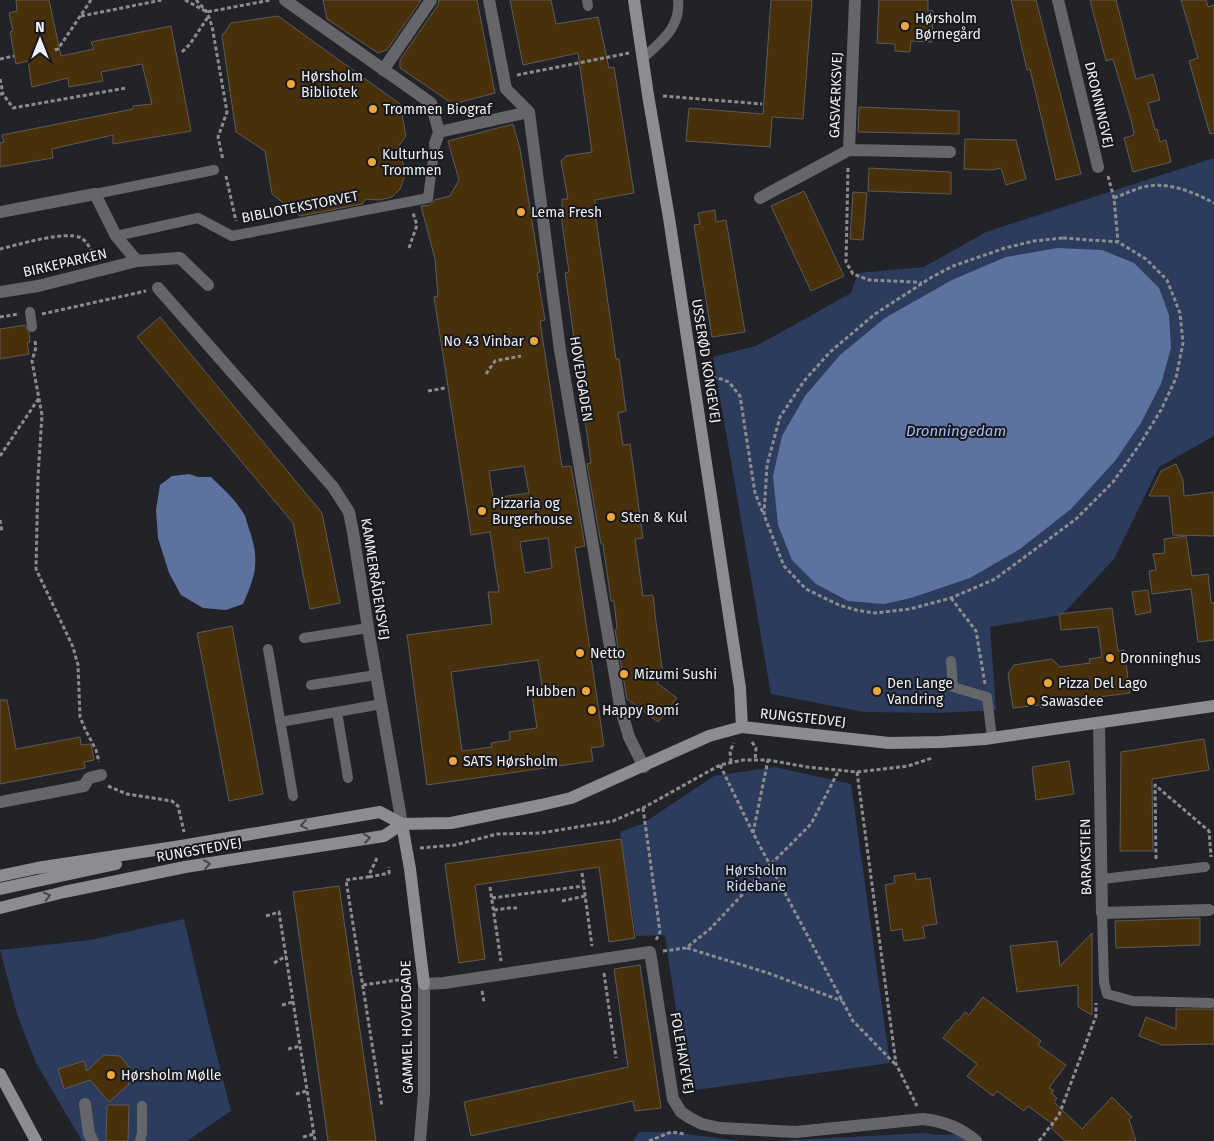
<svg xmlns="http://www.w3.org/2000/svg" width="1214" height="1141" font-family="'Fira Sans',sans-serif">
<style>
.green{fill:#2d3b5c}
.water{fill:#5e72a0}
.building{fill:#48300b;stroke:#5f5b56;fill-rule:evenodd}
.lines{fill:none;stroke-linecap:round;stroke-linejoin:round}
.path{stroke:#8a8c90;stroke-width:3;stroke-dasharray:4 2.5;stroke-linecap:butt}
.lane{stroke:#656669;stroke-width:10}
.street{stroke:#656669;stroke-width:12}
.secondary{stroke:#8b8d91;stroke-width:12}
.oneway{stroke:#45474c}
.poi-dot{fill:#efa73d;stroke:#17191e;stroke-width:2}
.labels{text-anchor:middle;dominant-baseline:central;stroke-width:4;stroke-linejoin:round;paint-order:stroke}
.poi-label{font-size:14px;fill:#eff1f4;stroke:#17191e;text-anchor:start}
.street-label{font-size:14px;fill:#eff1f4;stroke:#17191e}
.park-label{font-size:14px;fill:#d0defb;stroke:#17191e}
.water-label{font-size:15px;font-style:italic;fill:#a4bdf6;stroke:#17191e}
</style>
<rect width="100%" height="100%" fill="#212328"/>
<path class="green" d="M1214,158V436L1159,467L1114,559L1062,615L990,627L996,710L938,713L864,712L771,694L713,357L756,346L851,293L858,273L924,267L986,232Z
M775,767L851,784L890,1063L688,1091L665,935L636,936L620,832L642,824L714,776Z
M184,919L208,1021L231,1111L187,1141H82L36,1063L17,1014L0,950L90,940Z
M639,1132H671L741,1141H633Z
M926,1133L935,1135L959,1134L965,1141H774Z"/>
<path class="water" d="M1057,248L1102,250L1134,263L1159,288L1169,315L1171,348L1161,384L1141,423L1115,461L1071,509L1020,549L970,578L911,598L884,604L848,601L816,584L792,560L778,525L773,476L782,436L805,396L840,355L885,318L952,280L1006,257Z
M189,474L198,477H211C222,488 234,498 242,511C246,516 247,523 249,529C260,560 256,575 243,604L226,610L203,608L181,595L169,573L158,538L156,510L160,485L172,476Z"/>
<path class="building" d="M16,0H49L61,56L94,49L91,42L171,26L191,131L113,144V135L52,149L53,158L0,167V143L4,142L2,135L133,109V106L152,104L142,64L101,72L103,81L69,87L68,78L32,87L28,61L16,64L10,32L13,31L9,13L17,11Z
M323,0H421L387,50L378,53L327,19Z
M439,0H477L495,93L453,104L400,68V60L438,5Z
M510,0H551L556,24L598,17L609,68L614,67L634,193L595,200L596,219L616,359H619L626,411L618,413L623,445L630,444L643,538L635,539L643,596L653,595L656,622L663,675L657,683L677,698L658,722L627,699L615,630L617,628L614,601H611L603,544H601L587,464L591,463L565,273L569,272L562,223V199H568L561,161L566,156L592,152L578,53L523,65Z
M771,0H812L803,119L772,117L770,147L686,141L689,108L763,114Z
M879,0H928V11H933L932,42L911,41L910,52L895,51V44L877,43Z
M1011,0H1036L1081,174L1056,180L1030,69L1027,70Z
M1090,0H1116L1136,79L1153,74L1160,100L1148,103L1155,130L1157,129L1160,142L1166,140L1171,162L1133,172L1124,138L1134,135L1132,123L1113,59L1106,61Z
M1181,0H1206L1208,7L1214,5V133L1210,134L1189,61L1198,58Z
M278,16L400,104L406,136L397,148L404,166V178L400,189L392,197L379,200L366,199L362,204L300,216L272,194L265,151L236,132L222,36L231,23Z
M859,107L959,111V134L858,132Z
M513,124L520,149L534,233L540,272L537,273L545,320L540,321L562,467L571,466L585,546L575,548L604,746L591,748L593,761L427,785L407,635L492,624L488,592H499L490,532L471,535L434,297L438,296L435,259L421,206L430,205L434,200L450,196L459,180L448,141ZM524,466L529,493L493,498L489,471ZM548,538L552,568L525,573L520,542ZM538,660L542,687L531,689L537,728L509,732L510,740L491,743L492,747L462,751L451,672Z
M965,139L1016,140L1026,179L1006,185L1001,168L992,170L964,169Z
M869,168L951,172V194L868,191Z
M804,191L844,276L811,291L771,206Z
M853,192L867,193L863,240L850,239Z
M715,210L716,222L726,220L745,332L712,337L694,225L700,224L698,213Z
M160,317L322,513L340,603L310,609L293,523L137,337Z
M25,325L29,333L30,342L27,343L29,354L0,359V329Z
M1176,464L1183,480L1184,496L1214,492V536L1173,535L1169,496H1149L1161,471Z
M1186,536L1192,576L1208,574L1211,603H1214V640L1198,642L1191,589L1152,594L1149,571L1156,570L1153,554L1165,553L1164,539Z
M1148,590L1151,612L1136,615L1132,592Z
M1112,608L1118,651L1124,650L1130,693L1060,702V705L1041,708L1040,705L1013,708L1008,674L1014,665L1052,659L1060,667L1090,663L1089,659L1102,657L1098,627L1061,630L1059,614Z
M232,626L263,794L229,801L197,633Z
M0,700H7L16,749L80,737L81,745L91,744L94,760L84,762L85,768L0,784Z
M1204,739L1209,770L1152,779L1153,851H1120L1121,752Z
M1069,761L1074,794L1036,800L1032,767Z
M621,839L635,938L609,942L599,867L475,885L485,959L459,963L445,864Z
M915,873L916,880L930,878L937,924L923,926L925,938L904,941L902,929L891,931L885,885L895,883L894,876Z
M339,886L376,1141H328L293,892Z
M1200,918V945L1116,948L1115,921Z
M1092,933V1015L1078,1007V985L1017,992L1010,946L1057,941L1060,966Z
M640,965L661,1108L635,1111L633,1101L471,1136L464,1102L628,1067L614,969Z
M983,997L1041,1041L1038,1045L1066,1065L1049,1088L1054,1091L1051,1093L1057,1098L1054,1102L1082,1129L1112,1097L1132,1117L1129,1119L1136,1141H1065L1051,1128L1054,1125L1028,1106L1024,1111L997,1091L993,1096L967,1076L977,1064L943,1038L957,1020L958,1021L965,1012L969,1015Z
M1176,1009H1214V1044L1162,1045L1139,1036L1146,1017L1176,1029Z
M104,1055L120,1056L130,1068L129,1084L109,1102L90,1080L64,1089L58,1069L84,1061L87,1071Z
M107,1105H129L128,1141H106Z"/>
<g class="lines">
<path class="path" d="M185,0L207,12L271,0
M196,0L207,12L212,26L227,112L218,137L223,160
M81,16L162,0
M55,50L58,49L91,0
M182,52L190,44L208,17
M0,59L14,56
M517,75L629,53
M0,79L3,94
M0,94H3L13,108L126,88
M663,96L762,104
M848,168L846,262L853,274L869,280L915,282L922,283
M226,176L236,221
M1108,176L1114,198L1118,242
M1114,198C1124,194 1133,190 1143,187C1168,181 1193,192 1214,203
M1063,238L1118,242L1146,259L1167,280L1180,313L1183,343L1176,378L1161,410L1140,444L1113,482L1076,519L995,579L951,598L910,609L874,613L856,610L839,605L806,589L784,566L764,515L767,465L780,417L804,381L830,352L875,314L932,277L953,266L1005,248L1034,241Z
M409,248L417,225L413,213
M0,249C17,245 66,230 81,238C88,242 91,250 94,257
M42,314L146,291
M0,317L19,314
M35,341L36,347L32,361L42,415L38,477L36,569L73,647L78,665L80,717L85,729L96,750L99,762
M486,374L495,361L521,356
M706,378H718L729,382L740,396L755,493L763,513
M428,391L445,388
M0,456L39,398
M0,520L2,532
M951,598L976,631L985,684
M752,742L756,748L755,760
M731,762L730,751L734,743
M720,765L753,833L853,1021L895,1064
M857,772L896,1064L917,1106
M108,786L127,794L172,801L178,806L184,832
M643,808L660,932L656,940
M753,833L768,760
M420,848L455,845L497,834L541,833L613,821L643,808L720,765L743,760H768L807,767L857,772L908,766L932,758
M377,858L368,877L346,880L382,1107
M1156,859L1155,785L1209,831L1211,857
M582,873L592,946
M369,877L389,873V867
M490,887L501,961
M492,898L583,886
M562,901L585,896
M494,910L509,908H517
M266,916L279,912L315,1141
M687,948L768,973L842,1001
M663,951L686,948L710,929L770,865L811,824L839,770
M274,963L286,956
M604,973L616,1058
M363,985L398,980L409,982
M482,991L484,1002
M282,1005L293,1002
M288,1049L300,1046
M296,1094L307,1091
M303,1137L314,1134
M649,1141L671,1132L686,1134
M1039,1141L1059,1115L1096,1016V1003"/>
<path class="lane" d="M587,0L588,6
M643,58C661,42 681,27 678,0
M95,194L214,170
M116,236L198,218L232,236L428,198L435,144
M30,312L32,327
M304,638L368,628
M268,649L293,796
M951,661L953,687L987,697L992,738
M311,685L376,675
M337,712L348,778
M280,722L382,704
M1102,879L1205,867
M1102,913L1104,982L1107,994L1133,1001L1211,1003
M140,1141L142,1133V1106"/>
<path class="street" d="M285,0L431,103L439,132L435,144
M489,0L506,89L529,112L560,350L620,706L629,737L644,767
M855,0L849,150L950,152
M1058,0L1098,167
M383,70L431,0
M439,132L529,112
M760,198L849,150
M0,212L95,194L116,236L137,261L180,258L208,285
M158,288L333,487L349,512L353,532L369,634L402,824
M0,292L38,286L137,261
M1099,723L1102,913L1209,910
M0,802L84,786L89,778L101,775
M85,1104L89,1134L93,1141
M420,1141L424,1093V984L444,983L650,952L673,1099L681,1112L690,1118L702,1124L720,1128L796,1132L923,1119C943,1121 960,1127 976,1141"/>
<path class="secondary" d="M634,0L648,95L669,218L740,688L742,727
M402,824L410,869L424,984
M0,876L37,868L181,846L380,812L402,824L451,823L541,805L571,798L709,736L742,727L889,743L941,742L985,739L1214,706
M0,889L116,864
M0,908L64,892L185,867L384,836L402,824
M0,1074L36,1141"/>
</g>
<defs><path id="oneway-chevron" d="M-2-3.5L2.5 0L-2 3.5" fill="none" stroke-width="1.6" stroke-linecap="round" stroke-linejoin="round" transform="scale(1.25)"/></defs>
<g class="oneway">
<use href="#oneway-chevron" transform="translate(304 825) rotate(170)"/>
<use href="#oneway-chevron" transform="translate(367 838) rotate(-8)"/>
<use href="#oneway-chevron" transform="translate(207 864) rotate(-9)"/>
<use href="#oneway-chevron" transform="translate(47 896) rotate(-14)"/>
</g>
<g class="poi-dot">
<circle cx="905" cy="26" r="5"/>
<circle cx="291" cy="84" r="5"/>
<circle cx="373" cy="109" r="5"/>
<circle cx="372" cy="162" r="5"/>
<circle cx="521" cy="212" r="5"/>
<circle cx="534" cy="341" r="5"/>
<circle cx="482" cy="511" r="5"/>
<circle cx="611" cy="517" r="5"/>
<circle cx="580" cy="653" r="5"/>
<circle cx="1110" cy="658" r="5"/>
<circle cx="624" cy="674" r="5"/>
<circle cx="1048" cy="683" r="5"/>
<circle cx="586" cy="691" r="5"/>
<circle cx="877" cy="691" r="5"/>
<circle cx="1031" cy="701" r="5"/>
<circle cx="592" cy="710" r="5"/>
<circle cx="453" cy="761" r="5"/>
<circle cx="111" cy="1075" r="5"/>
</g>
<g class="labels">
<g class="poi-label">
<text x="915" y="18">Hørsholm<tspan x="915" dy="16">Børnegård</tspan></text>
<text x="301" y="76">Hørsholm<tspan x="301" dy="16">Bibliotek</tspan></text>
<text x="383" y="109">Trommen Biograf</text>
<text x="382" y="154">Kulturhus<tspan x="382" dy="16">Trommen</tspan></text>
<text x="531" y="212">Lema Fresh</text>
<text x="524" y="341" text-anchor="end">No 43 Vinbar</text>
<text x="492" y="503">Pizzaria og<tspan x="492" dy="16">Burgerhouse</tspan></text>
<text x="621" y="517">Sten &amp; Kul</text>
<text x="590" y="653">Netto</text>
<text x="1120" y="658">Dronninghus</text>
<text x="634" y="674">Mizumi Sushi</text>
<text x="887" y="683">Den Lange<tspan x="887" dy="16">Vandring</tspan></text>
<text x="1058" y="683">Pizza Del Lago</text>
<text x="576" y="691" text-anchor="end">Hubben</text>
<text x="1041" y="701">Sawasdee</text>
<text x="602" y="710">Happy Bomí</text>
<text x="463" y="761">SATS Hørsholm</text>
<text x="121" y="1075">Hørsholm Mølle</text>
</g>
<g class="street-label">
<text transform="translate(836 95) rotate(-88)">GASVÆRKSVEJ</text>
<text transform="translate(1099 105) rotate(77)">DRONNINGVEJ</text>
<text transform="translate(300 207) rotate(-11)">BIBLIOTEKSTORVET</text>
<text transform="translate(65 263) rotate(-13)">BIRKEPARKEN</text>
<text transform="translate(706 361) rotate(81)">USSERØD KONGEVEJ</text>
<text transform="translate(581 379) rotate(81)">HOVEDGADEN</text>
<text transform="translate(375 579) rotate(81)">KAMMERRÅDENSVEJ</text>
<text transform="translate(803 718) rotate(6)">RUNGSTEDVEJ</text>
<text transform="translate(199 850) rotate(-10)">RUNGSTEDVEJ</text>
<text transform="translate(1086 857) rotate(-91)">BARAKSTIEN</text>
<text transform="translate(407 1027) rotate(-91)">GAMMEL HOVEDGADE</text>
<text transform="translate(682 1053) rotate(80)">FOLEHAVEVEJ</text>
</g>
<g class="park-label">
<text x="756" y="870">Hørsholm<tspan x="756" dy="16">Ridebane</tspan></text>
</g>
<g class="water-label">
<text x="956" y="431">Dronningedam</text>
</g>
</g>
<g transform="translate(40 40)" stroke="#17191e" stroke-width="4" paint-order="stroke">
<path d="M0-4L9 19L0 12L-9 19Z" fill="#eff1f4"/>
<text y="-8" font-size="14" font-weight="bold" text-anchor="middle" fill="#eff1f4">N</text>
</g>
</svg>
